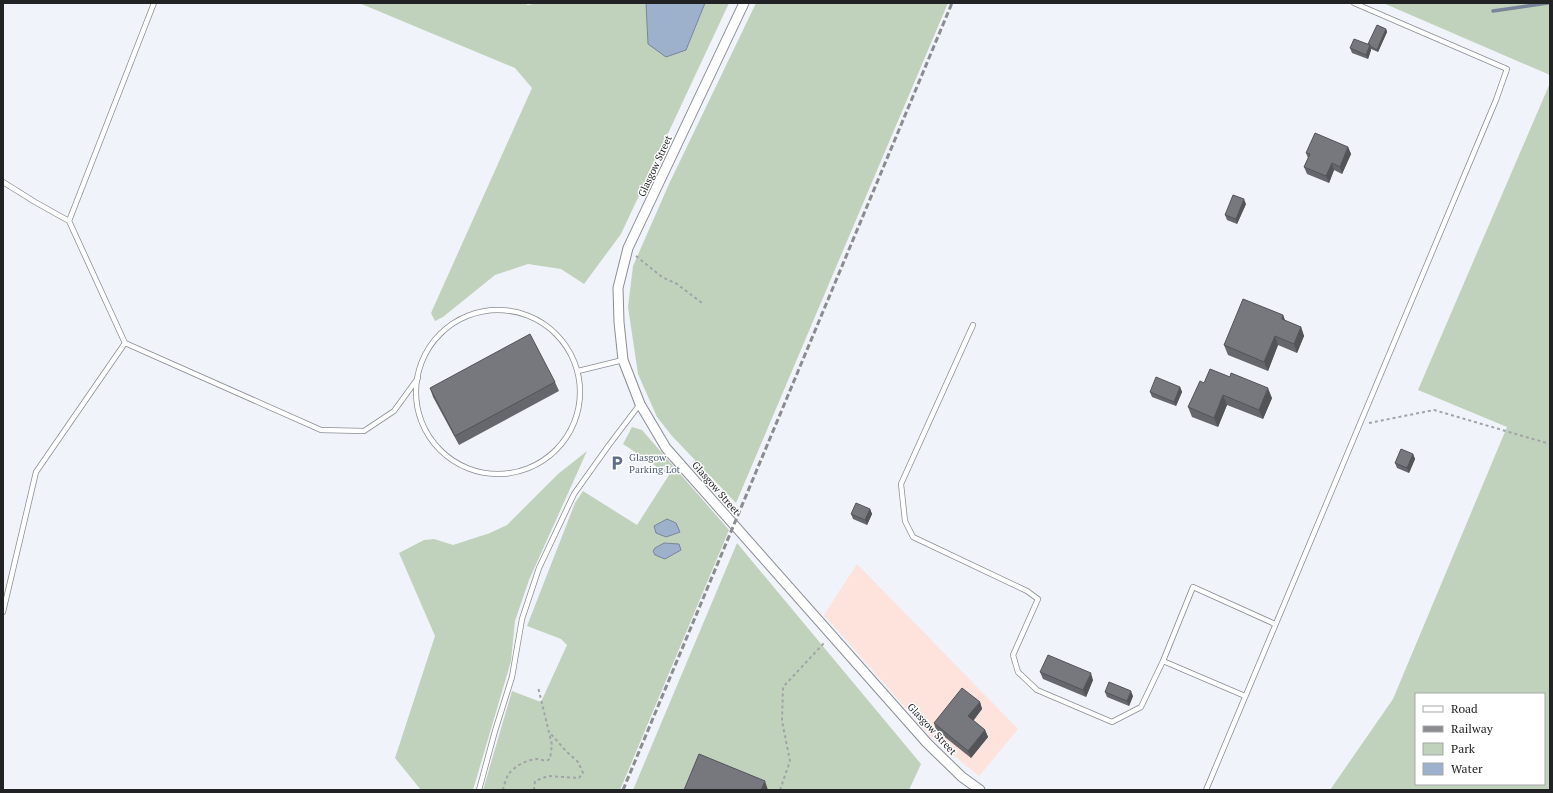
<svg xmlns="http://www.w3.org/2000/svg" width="1553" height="793" font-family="'PT Serif',serif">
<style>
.industrial{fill:#fde3dc}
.green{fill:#c1d2bc;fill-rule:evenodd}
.water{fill:#9db0cc;stroke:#78859a}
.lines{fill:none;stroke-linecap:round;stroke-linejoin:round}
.stream{stroke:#78859a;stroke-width:3.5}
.lane-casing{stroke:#8a8d93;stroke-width:6}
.street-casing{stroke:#8a8d93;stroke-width:11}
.path{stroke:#a1a3a8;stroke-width:2;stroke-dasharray:3 3;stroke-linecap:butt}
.lane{stroke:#fff;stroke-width:4.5}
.street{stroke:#fff;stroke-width:9}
.rail{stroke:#8a8c90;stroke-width:3;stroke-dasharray:6 3;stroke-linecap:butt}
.wall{fill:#65676c}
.shaded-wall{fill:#535458}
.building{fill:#76787e;stroke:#535458}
.labels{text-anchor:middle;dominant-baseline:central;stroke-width:3;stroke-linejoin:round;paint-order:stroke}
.street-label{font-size:10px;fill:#212224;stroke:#fff}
.service-label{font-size:10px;fill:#4e5e75;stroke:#fff;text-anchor:start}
</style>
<rect width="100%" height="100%" fill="#f0f3fa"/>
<path class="industrial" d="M857,564L1018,729L979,776L932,738L824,615Z"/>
<path class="green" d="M359,3H524L528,5L537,3H646L648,44L686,50L705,3H729L621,234L584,284L561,269L528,264L495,275L443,317L435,321L431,313L532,88L515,68Z
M756,3H948L736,503L672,436L657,417L638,374L628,307L633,266L669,184Z
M1383,3H1550V75Z
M1550,83V790H1330L1393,699L1507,427L1418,390ZM1416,694H1544V784H1416Z
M632,427L642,430L729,530L620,790H483L512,691L541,702L567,645L561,639L527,626L575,503L583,491L637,525L669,475L623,444Z
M587,451L529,580L515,621L511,661L473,790H421L395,758L435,636L399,553L424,540L434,539L453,545L490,533L507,525L558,474Z
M737,543L921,764L909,790H633Z"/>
<path class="water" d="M646,3H705L686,50L666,57L648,44Z
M667,519L676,523L680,532L666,537L656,533L654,526Z
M664,543L679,544L681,550L665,559L655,555L653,551L655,548Z"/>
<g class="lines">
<path class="stream" d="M1493,11L1548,3"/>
<g class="lane-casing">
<path id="lane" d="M3,182L35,202L69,221
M416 392a82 82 0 1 1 164 0a82 82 0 1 1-164 0Z
M973,325L901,484L905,521L913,537L1027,591L1038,599L1013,655L1018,672L1037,690L1112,722L1141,707L1163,661
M125,343L69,221L154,3
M578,371L623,360
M3,612L36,472L125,343L321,430L364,431L394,411L418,378
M1245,696L1163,661L1193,587L1275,624
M479,790L495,731L512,677L522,619L539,568L574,494L609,445L640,404
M1206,790L1496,100L1507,69L1354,3"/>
</g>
<g class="street-casing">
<path id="street" d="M744,3L628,248L618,288L619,322L623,360L640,404L666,448L927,743L962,777L980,790"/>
</g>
<path class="path" d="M636,256L662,277L677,284L702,303
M1369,423L1434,410L1550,444
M503,790C504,785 506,779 508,775C514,766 528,759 538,759C544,760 545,762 550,759L552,745L538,687
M534,790L535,781L548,776L579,778L583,773L578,762L567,752L550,733
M780,790L790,761L782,721L783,687L825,642"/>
<use href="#lane" class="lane"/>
<use href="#street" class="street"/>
<path class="rail" d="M623,790L952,3"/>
</g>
<path class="wall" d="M1386,29L1387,32L1378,52L1371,49V50L1368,59L1352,53L1350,48L1368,44Z
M1348,147L1351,154L1342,174L1334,170L1329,183L1307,174L1304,167L1308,158L1306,153Z
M1246,204L1237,224L1227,220L1225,215Z
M1283,315L1285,321L1301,327L1304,336L1297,353L1278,345L1268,371L1228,355L1224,345Z
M555,382L559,391L459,445L433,397L430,388Z
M1204,383L1272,398L1263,419L1227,405L1218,427L1192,417L1188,407Z
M1180,387L1182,392L1176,406L1152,397L1150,392Z
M1413,454L1415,459L1409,473L1397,468L1395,463Z
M870,509L872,514L867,525L853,519L851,514Z
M1040,672L1093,680L1086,697L1043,679Z
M1105,692L1133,696L1129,706L1107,697Z
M980,702L982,709L973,720L985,730L988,737L971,758L936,730L934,723Z"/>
<path class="shaded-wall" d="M1386,29L1387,32L1378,52L1377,50Z
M1370,45L1371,50L1368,59L1366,55Z
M1348,147L1351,154L1342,174L1340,167Z
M1332,163L1334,170L1329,183L1326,176Z
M1244,199L1246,204L1237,224L1236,219Z
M1283,315L1287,325L1282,319Z
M1301,327L1304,336L1297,353L1294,344Z
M1275,336L1278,345L1268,371L1264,362Z
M1180,387L1182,392L1176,406L1174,402Z
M1268,388L1272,398L1263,419L1259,410Z
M1223,395L1227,405L1218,427L1214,418Z
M1413,454L1415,459L1409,473L1407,468Z
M870,509L872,514L867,525L865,520Z
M1091,673L1093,680L1086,697L1083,690Z
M1131,691L1133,696L1129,706L1127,701Z
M980,702L982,709L971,724L968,716Z
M985,730L988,737L971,758L968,751Z
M765,781L768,790H761Z"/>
<path class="building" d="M1377,25L1386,29L1377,50L1370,46V45L1368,44Z
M1354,39L1370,45L1366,55L1350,48Z
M1315,133L1348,147L1340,167L1332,163L1326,176L1304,167L1310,154L1306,153Z
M1233,195L1244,199L1236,219L1225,215Z
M1243,299L1283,315L1282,319L1301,327L1294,344L1275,336L1264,362L1224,345Z
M530,334L555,382L455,436L430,388Z
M1210,369L1230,377L1231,373L1268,388L1259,410L1223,395L1214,418L1188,407L1200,381L1204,383Z
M1156,377L1180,387L1174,402L1150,392Z
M1401,449L1413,454L1407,468L1395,463Z
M856,503L870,509L865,520L851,514Z
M1048,655L1091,673L1083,690L1040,672Z
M1109,682L1131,691L1127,701L1105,692Z
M962,688L980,702L968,716L985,730L968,751L934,723Z
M699,754L765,781L761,790H684Z"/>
<defs>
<g id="parking-bare" transform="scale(1.2)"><path d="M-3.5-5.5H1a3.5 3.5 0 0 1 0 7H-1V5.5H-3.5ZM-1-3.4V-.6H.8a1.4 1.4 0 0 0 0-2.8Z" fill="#5c6f8a" stroke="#fff" stroke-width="2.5" paint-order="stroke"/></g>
</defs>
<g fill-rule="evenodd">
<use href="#parking-bare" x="617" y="463"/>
</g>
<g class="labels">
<g class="street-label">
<text transform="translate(655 166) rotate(-65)">Glasgow Street</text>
<text transform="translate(716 488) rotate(49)">Glasgow Street</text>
<text transform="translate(932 729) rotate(47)">Glasgow Street</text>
</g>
<g class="service-label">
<text x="629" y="457">Glasgow<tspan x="629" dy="12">Parking Lot</tspan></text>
</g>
</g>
<rect width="1553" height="793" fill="none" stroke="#212224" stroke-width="8"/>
<rect x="1415" y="693" width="130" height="92" fill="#ffffff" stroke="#a6a7a7"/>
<rect x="1423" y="706" width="20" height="6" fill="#ffffff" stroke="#a6a7a7"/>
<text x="1451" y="713" font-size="12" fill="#212224">Road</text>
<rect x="1423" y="726" width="20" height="6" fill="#8a8c90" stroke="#a6a7a7"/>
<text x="1451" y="733" font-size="12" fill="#212224">Railway</text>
<rect x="1423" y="743" width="20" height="12" fill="#c1d2bc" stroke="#a6a7a7"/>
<text x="1451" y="753" font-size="12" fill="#212224">Park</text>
<rect x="1423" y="763" width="20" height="12" fill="#9db0cc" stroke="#a6a7a7"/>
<text x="1451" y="773" font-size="12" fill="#212224">Water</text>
</svg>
